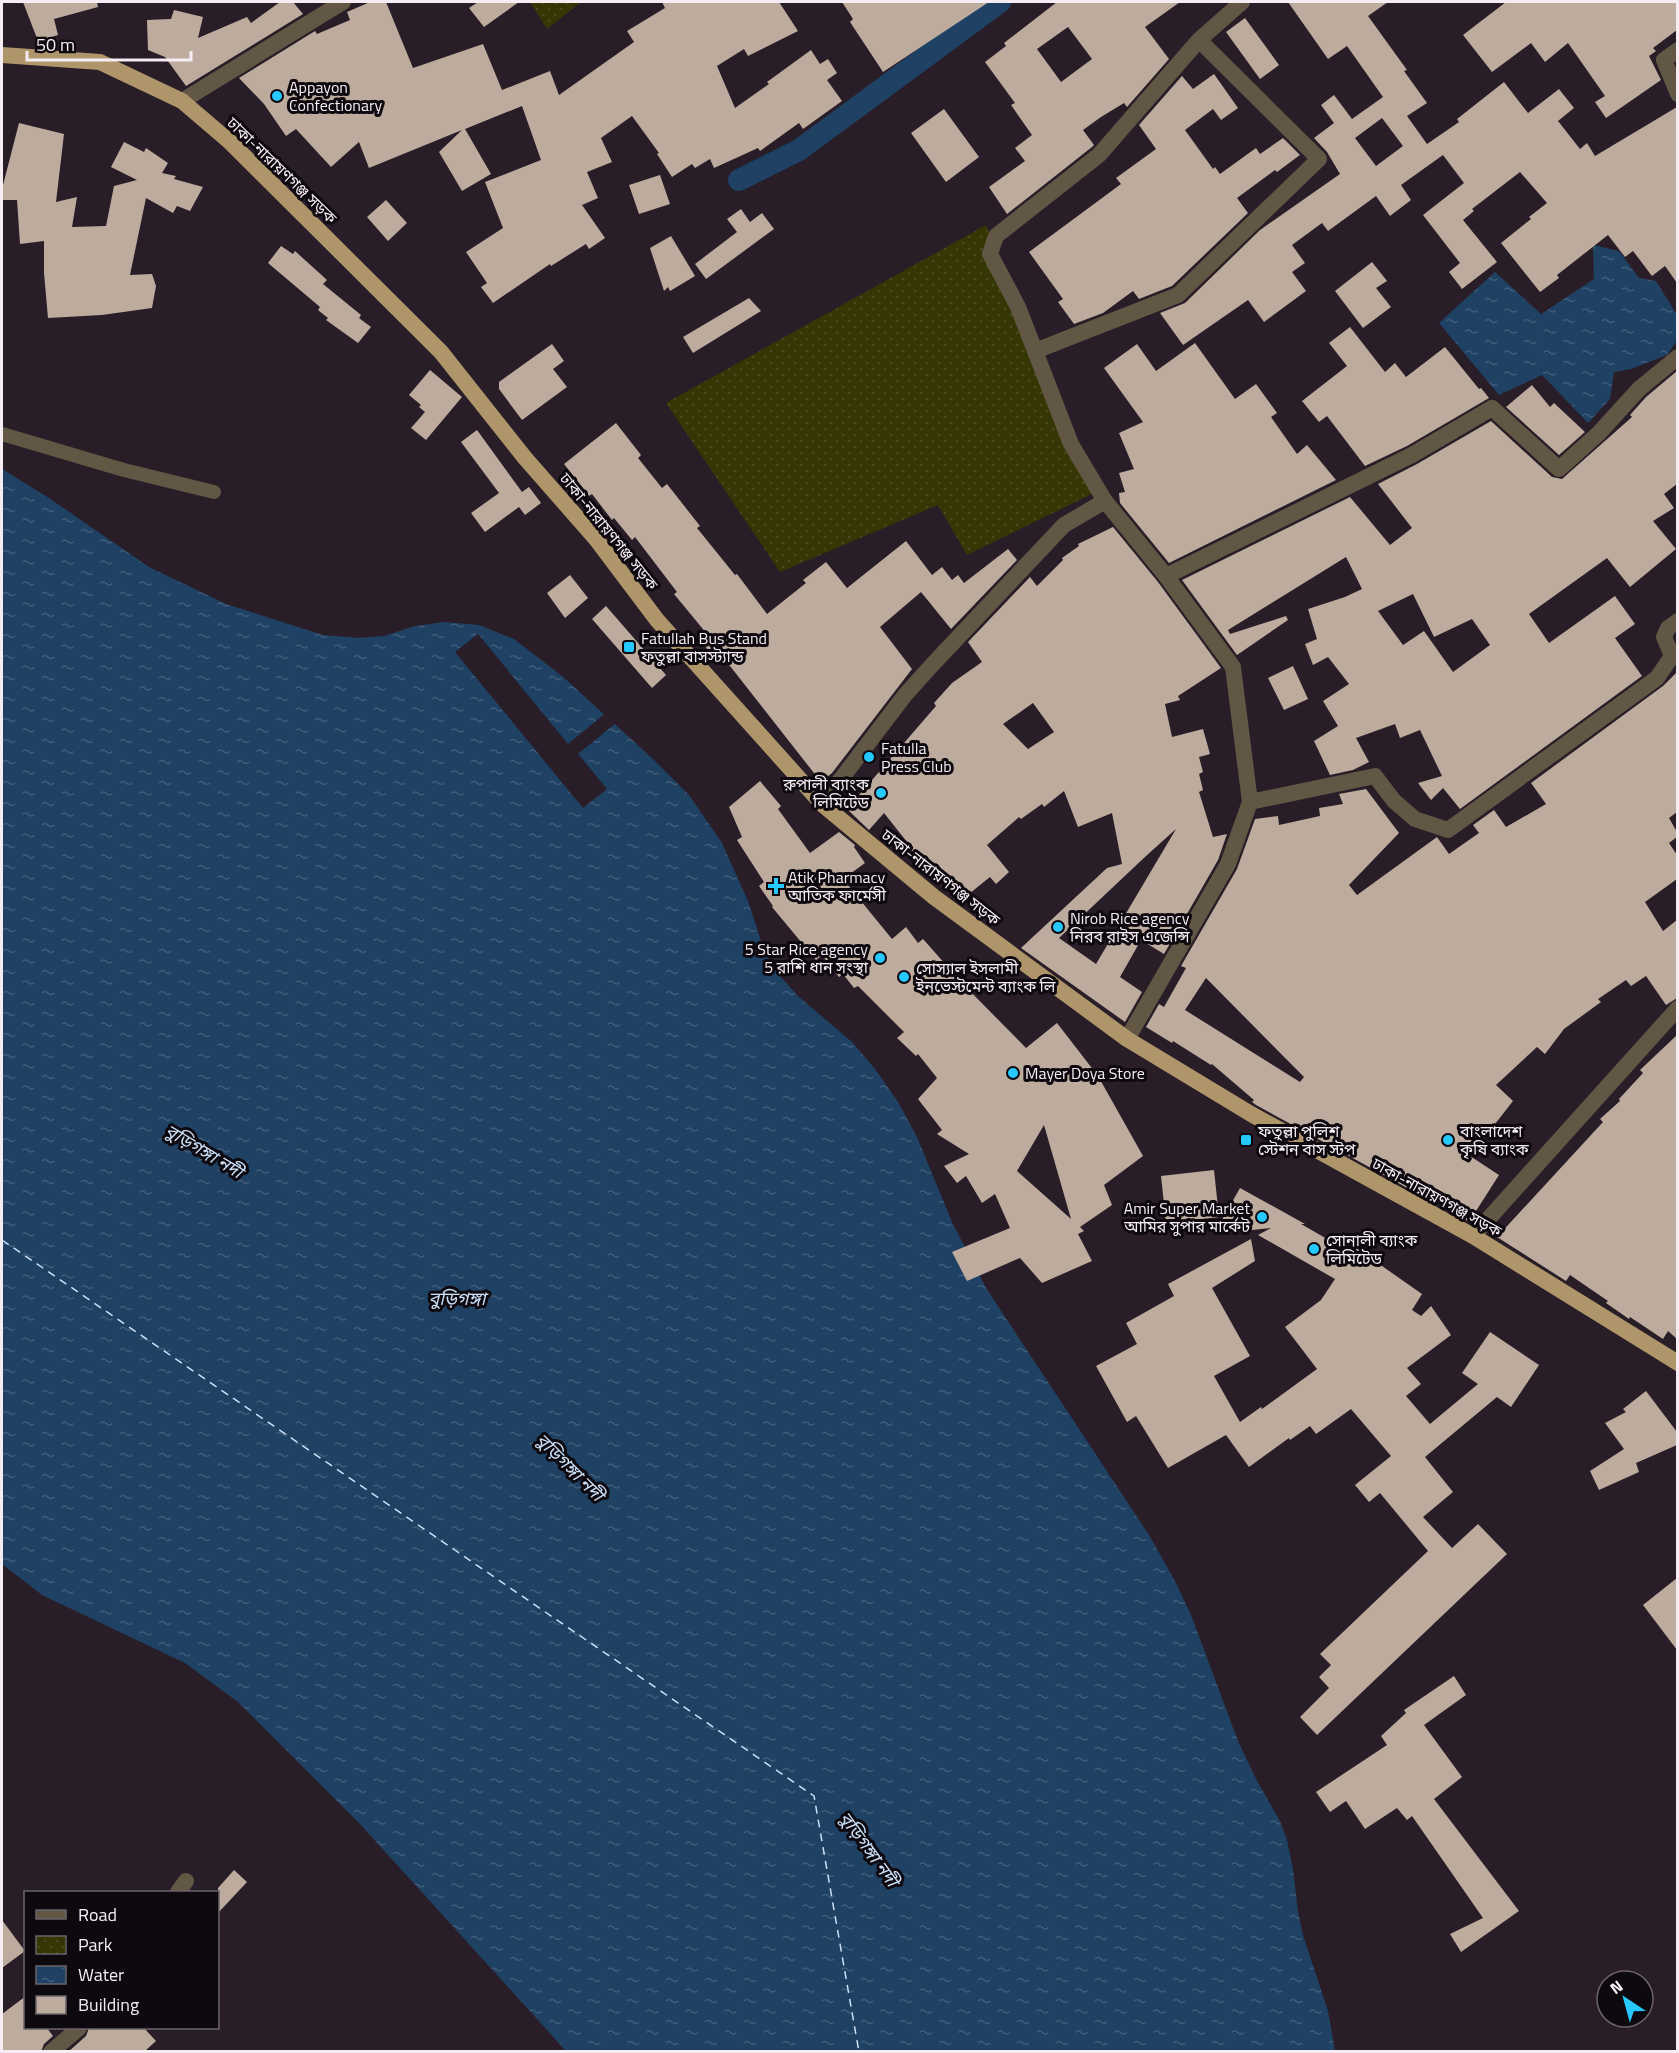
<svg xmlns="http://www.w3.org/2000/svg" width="1679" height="2053" font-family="'Titillium Web','Noto Sans Bengali',sans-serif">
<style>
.park{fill:url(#park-dots)}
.water{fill:url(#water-ripples)}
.pier{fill:#291d28}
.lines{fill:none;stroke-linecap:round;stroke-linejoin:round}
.canal{stroke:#1f4163;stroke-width:22}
.ferry{stroke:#cbe1f9;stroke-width:1.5;stroke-dasharray:8 6;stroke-linecap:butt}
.building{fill:#bdac9e;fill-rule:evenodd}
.pedestrian{stroke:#615744;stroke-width:14}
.minor{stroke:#615744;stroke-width:16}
.tertiary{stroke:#615744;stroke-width:16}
.trunk{stroke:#ae966a;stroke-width:16}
.poi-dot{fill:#26c9fe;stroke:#0e090e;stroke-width:2}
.labels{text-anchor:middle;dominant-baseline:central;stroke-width:6;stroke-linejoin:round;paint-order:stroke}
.poi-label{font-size:16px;fill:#f5ecf4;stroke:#0e090e;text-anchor:start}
.street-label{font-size:16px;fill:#f5ecf4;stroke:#0e090e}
.water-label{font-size:18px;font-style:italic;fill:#cbe1f9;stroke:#0e090e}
</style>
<defs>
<pattern id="park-dots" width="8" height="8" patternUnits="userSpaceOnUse" patternTransform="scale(1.5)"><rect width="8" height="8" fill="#353604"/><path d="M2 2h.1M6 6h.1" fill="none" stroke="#494a1d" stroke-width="1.8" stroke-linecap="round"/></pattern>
<pattern id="water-ripples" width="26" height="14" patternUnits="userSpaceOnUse" patternTransform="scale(1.5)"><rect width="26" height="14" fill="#1f4163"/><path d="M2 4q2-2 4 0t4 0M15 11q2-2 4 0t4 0" fill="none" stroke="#405d7a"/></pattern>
</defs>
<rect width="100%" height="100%" fill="#291d28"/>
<path class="park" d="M530,2H581L547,29Z
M986,225L1098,491L967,555L938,505L780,572L666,403Z"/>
<path class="water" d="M1593,245L1619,251L1639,278L1656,281L1677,315V340L1667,355L1631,369L1614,372L1610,399L1588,423L1542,375L1499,395L1439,323L1495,272L1541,314L1594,279Z
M2,469L49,498L149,567L226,604L323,635L359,638L384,636L415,626L444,622L479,625L514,639L562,676L653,759L689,795L722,843L748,901L765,953L780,976L798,996L852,1042L875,1069L898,1102L917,1137L952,1222L986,1288L1149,1535L1175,1581L1191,1615L1238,1741L1256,1779L1280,1821L1287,1840L1293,1869L1298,1912L1303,1935L1328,2011L1335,2051H566L360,1824L238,1702L185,1663L42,1595L2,1564Z"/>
<path class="pier" d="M478,634L568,744L607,712L617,722L578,754L607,789L583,808L455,652Z"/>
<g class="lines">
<path class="canal" d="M739,180L799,150L1000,2"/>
<path class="ferry" d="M2,1240L814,1796L859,2052"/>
</g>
<path class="building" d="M23,2H97L98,7L54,19L58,35L38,41Z
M280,2H293L303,14L186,86L165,57L148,50L147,20L171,19L174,10L203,17L198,38L247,17L251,23Z
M370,2H386L413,68L483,44L502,90L550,71L559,95L634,42L627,31L665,8L662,2H779L798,31L748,56L744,49L717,66L735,108L769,84L767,82L811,50L820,64L828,59L837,73L827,80L842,101L803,129L799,123L760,151L758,148L714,168L710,159L695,168L692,164L672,177L657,154L659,153L632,116L601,138L612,162L587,172L598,198L582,205L605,238L589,249L586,244L551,266L550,264L493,303L481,287L487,283L466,252L503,228L485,182L541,160L522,106L465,129L491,174L462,191L439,152L462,130L369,168L359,142L331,167L296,129L286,136L264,104L239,78L315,31L317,34L350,20L347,12Z
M478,2H519L484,27L469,8Z
M842,2H989L883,72L850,22L853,19Z
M1057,2H1180L1145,27L1169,59L1127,107L1124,103L1101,117L1083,130L1094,145L1092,147L1007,214L989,187L1025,161L1015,148L1032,135L1011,105L1015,103L985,62L1006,46L1004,43ZM1068,27L1092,59L1061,82L1037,49Z
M1288,2H1388L1368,16L1407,70L1404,71L1427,103L1407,116L1427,144L1459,122L1457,119L1504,82L1528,113L1559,89L1574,108L1558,121L1580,149L1587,143L1595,156L1677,107V283L1665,266L1652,276L1633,251L1625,257L1608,235L1557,275L1559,278L1540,292L1501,243L1531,219L1529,217L1547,203L1520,172L1472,209L1474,211L1463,220L1497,262L1462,289L1449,272L1460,263L1423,215L1464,183L1443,155L1401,185L1411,200L1390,216L1376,196L1328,231L1322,223L1292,245L1305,263L1292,272L1306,291L1264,322L1248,300L1183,345L1160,313L1185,303L1260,230L1340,174L1327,152L1314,138L1334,123L1321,105L1334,95L1352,119L1383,97L1347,46L1328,59ZM1382,118L1403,146L1376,166L1355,138Z
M1506,2H1677V30L1653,48L1656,51L1649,56L1661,80L1606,118L1595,102L1605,96L1568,43L1545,62L1531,43L1492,72L1463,35Z
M1245,18L1279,65L1260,79L1226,32Z
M1214,74L1238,108L1221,120L1213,109L1185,130L1213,169L1215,167L1220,174L1256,148L1260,154L1283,138L1300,155L1277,172L1275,170L1237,198L1248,213L1172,286L1139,299L1133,291L1103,313L1074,324L1058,302L1063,299L1029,252L1121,184L1116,178L1156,149L1139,125L1182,76L1193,89Z
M944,109L979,157L946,182L911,133Z
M19,123L64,134L56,202L77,197L72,227L106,226L114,186L137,180L111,167L124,142L144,152L146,148L168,163L162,173L176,176L174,179L203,187L190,211L177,206L173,213L146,198L130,275L152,274L156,286L152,308L102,315L48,318L44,273V241L20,244L17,200H2V189Z
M660,175L670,204L639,214L629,185Z
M386,200L407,223L388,241L367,217Z
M741,209L750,222L762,213L774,229L706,279L695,264L737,232L727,219Z
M671,236L695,276L670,291L668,287L664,291L650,248Z
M281,246L293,254L295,251L327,280L323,284L361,315L359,318L371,327L358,343L326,320L328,318L318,310L320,307L268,263Z
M1372,262L1387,281L1376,288L1391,307L1363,328L1335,291Z
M749,298L761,311L693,353L683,337Z
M1350,327L1385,372L1395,363L1406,377L1445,347L1479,389L1481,388L1489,398L1407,446L1365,466L1327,416L1319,422L1302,401L1347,366L1329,343Z
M1195,343L1235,399L1256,384L1277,413L1271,417L1297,454L1307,445L1336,480L1169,563L1120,503L1119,493L1125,492L1119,473L1134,469L1119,433L1143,422L1104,368L1137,344L1156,371Z
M552,344L564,361L553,369L567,387L522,420L499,389V382Z
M430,370L462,397L426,440L411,428L425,412L419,407L421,405L409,395Z
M1677,371V484L1664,494L1674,508L1653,521L1676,549L1630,587L1607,558L1529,614L1549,643L1615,596L1635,624L1615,638L1642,676L1460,809L1443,788L1431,800L1418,783L1442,776L1420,730L1400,738L1395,724L1356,738L1369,762L1353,770L1330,775L1314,741L1338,726L1323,701L1349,684L1328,657L1313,665L1305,644L1317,639L1308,609L1345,597L1362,589L1346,557L1228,630L1230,634L1286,616L1288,620L1237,655L1182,580L1350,497L1390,545L1412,528L1378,484L1417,464L1491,421L1552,477L1562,479L1632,417L1630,415L1646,397ZM1413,594L1434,637L1472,619L1490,645L1453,672L1424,631L1403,645L1378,611Z
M1532,385L1550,407L1554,403L1585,432L1559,455L1506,407Z
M616,423L641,455L638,458L662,488L667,484L700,526L697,528L735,575L737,574L767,614L806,583L803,580L826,562L847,588L906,541L932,575L942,567L952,580L958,575L964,583L1008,549L1017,560L951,629L921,592L880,627L912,669L832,773L821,782L719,652L713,657L700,639L707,634L674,594L677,592L635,537L632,540L614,518L612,520L592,494L589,496L564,464Z
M477,430L522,492L529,487L541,503L525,515L519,507L485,532L471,513L499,493L461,442Z
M1113,527L1158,582L1221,668L1178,696L1180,700L1165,704L1172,737L1203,729L1210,754L1199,757L1203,772L1199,774L1203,790L1199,792L1213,837L1227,834L1218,860L1164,954L1141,940L1120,977L1142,992L1125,1022L1021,948L1107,868L1122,864L1112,813L1078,827L1064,791L1044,807L1042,804L1021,819L1019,817L987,845L1009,872L996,884L990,877L959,902L927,865L925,866L909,848L911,847L884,813L869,830L847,809L936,706L934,703L952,683L982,662L968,642L1030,577L1037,586L1063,560L1062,558L1079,546L1078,544ZM1033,703L1054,732L1028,749L1003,724ZM1176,829L1096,964L1059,938L1146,856Z
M570,575L588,598L565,618L547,593Z
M606,606L666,675L652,688L592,619Z
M1293,666L1308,699L1284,710L1268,678Z
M1677,672V812L1669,818L1677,832V837L1669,843L1677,855V879L1645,902L1663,931L1677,920V998L1666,1005L1646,976L1631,986L1626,980L1598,999L1601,1002L1564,1029L1545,1054L1537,1047L1496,1085L1513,1101L1470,1156L1499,1175L1469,1222L1435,1200L1433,1202L1256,1105L1252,1102L1254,1100L1212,1064L1211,1065L1173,1041L1172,1043L1146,1027L1159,1004L1164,1007L1186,968L1181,966L1237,869L1255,819L1278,816L1279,825L1320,816L1319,808L1343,804L1339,794L1366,789L1399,833L1349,885L1357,895L1437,837L1449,854L1479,833L1473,825L1494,810L1506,827L1546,804L1531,783L1663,686ZM1206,978L1304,1077L1300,1082L1185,1010Z
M760,781L781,806L778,809L810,853L839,832L855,845L854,847L865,863L843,879L892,939L906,927L918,943L923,939L963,984L1026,1048L1057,1023L1098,1076L1143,1156L1104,1185L1112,1205L1080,1227L1084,1231L1078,1234L1092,1261L1042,1283L1020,1258L967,1281L952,1252L1010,1228L995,1194L982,1203L966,1176L957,1183L944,1166L969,1154L937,1134L942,1130L918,1099L937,1078L918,1054L916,1056L897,1038L904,1032L858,986L854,988L843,974L839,977L822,955L816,960L772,907L773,906L759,886L764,882L737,840L742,837L729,807ZM1044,1125L1071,1219L1017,1171Z
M1677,1035V1339L1668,1331L1663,1339L1630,1317L1629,1319L1606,1303L1608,1301L1570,1275L1566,1281L1497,1237L1603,1122L1600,1119L1620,1101L1619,1099L1643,1073L1640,1070Z
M1214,1170L1219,1217L1166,1223L1161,1176Z
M1240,1188L1305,1224H1301L1348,1251L1352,1245L1422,1294L1412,1310L1421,1316L1431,1306L1451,1335L1407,1368L1421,1384L1406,1396L1430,1424L1478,1384L1462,1373L1490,1332L1539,1365L1511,1407L1497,1397L1425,1457L1453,1492L1423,1517L1452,1548L1478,1524L1507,1554L1317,1735L1300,1717L1329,1688L1319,1677L1331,1665L1320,1654L1428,1551L1380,1493L1369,1502L1355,1485L1391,1456L1351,1409L1316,1434L1310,1426L1290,1440L1289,1438L1249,1467L1226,1435L1168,1468L1136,1416L1127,1422L1096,1366L1137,1344L1126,1323L1174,1296L1168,1284L1251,1239L1255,1261L1212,1288L1250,1356L1214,1376L1240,1422L1261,1407L1262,1409L1317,1369L1285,1327L1321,1300L1335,1279L1258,1235L1271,1228L1214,1234Z
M1646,1391L1677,1432V1445L1636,1463L1639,1472L1599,1490L1590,1471L1624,1449L1605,1423L1626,1412L1623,1409Z
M1677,1578V1650L1643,1605Z
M1454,1676L1466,1695L1424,1725L1462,1777L1434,1799L1519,1911L1461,1952L1450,1934L1483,1918L1412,1816L1407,1820L1397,1808L1365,1829L1346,1801L1330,1812L1316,1792L1387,1745L1381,1736L1406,1713L1404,1710Z
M234,1870L247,1882L218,1913V1888Z
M2,1920L25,1951L2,1968Z
M26,1996V2028H47L53,2036L44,2044L41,2052H2V2014Z
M89,2028H144L156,2041L144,2052H68L86,2036Z"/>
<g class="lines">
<path class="pedestrian" d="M2,434L124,470L214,492"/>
<path class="minor" d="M1678,50L1664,60L1678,94
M1035,351L1178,295L1319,159L1199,40
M1105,501L1166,576L1233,667L1250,802
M1166,576L1412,455L1492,408L1559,469L1599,433L1639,389L1678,357
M822,804L905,695L932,665L1064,525L1105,501L1071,444L1018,307L990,254L996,236L1099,155L1199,40L1242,2
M1127,1039L1228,864L1250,802L1375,776L1394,801L1415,819L1448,830L1657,678L1672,656L1664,637L1668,628L1678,621
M1473,1236L1678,1008
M178,1892L186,1881
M51,2052L79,2028"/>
<path class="tertiary" d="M182,101L343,2"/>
<path class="trunk" d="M2,55L100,62L182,101L230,142L441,352L525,458L596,539L657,620L822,804L934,897L1127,1039L1251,1114L1473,1236L1678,1363"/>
</g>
<g class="poi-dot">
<circle cx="277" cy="96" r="6"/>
<rect x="623" y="641" width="12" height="12" rx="3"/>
<circle cx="869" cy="757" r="6"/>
<circle cx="881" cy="793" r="6"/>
<path d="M773 877h6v6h6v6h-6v6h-6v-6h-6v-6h6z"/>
<circle cx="1058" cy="927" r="6"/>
<circle cx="880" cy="958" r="6"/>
<circle cx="904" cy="977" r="6"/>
<circle cx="1013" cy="1073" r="6"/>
<rect x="1240" y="1134" width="12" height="12" rx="3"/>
<circle cx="1448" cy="1140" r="6"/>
<circle cx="1262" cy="1217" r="6"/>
<circle cx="1314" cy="1249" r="6"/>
</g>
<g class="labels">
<g class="poi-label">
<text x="289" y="87">Appayon<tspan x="289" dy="18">Confectionary</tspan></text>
<text x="641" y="638">Fatullah Bus Stand<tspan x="641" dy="18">ফতুল্লা বাসস্ট্যান্ড</tspan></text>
<text x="881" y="748">Fatulla<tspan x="881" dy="18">Press Club</tspan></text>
<text x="869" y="784" text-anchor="end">রুপালী ব্যাংক<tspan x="869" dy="18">লিমিটেড</tspan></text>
<text x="788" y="877">Atik Pharmacy<tspan x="788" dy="18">আতিক ফার্মেসী</tspan></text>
<text x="1070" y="918">Nirob Rice agency<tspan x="1070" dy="18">নিরব রাইস এজেন্সি</tspan></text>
<text x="868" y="949" text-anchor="end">5 Star Rice agency<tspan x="868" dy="18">5 রাশি ধান সংস্থা</tspan></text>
<text x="916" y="968">সোস্যাল ইসলামী<tspan x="916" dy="18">ইনভেস্টমেন্ট ব্যাংক লি</tspan></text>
<text x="1025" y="1073">Mayer Doya Store</text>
<text x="1258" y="1131">ফতুল্লা পুলিশ<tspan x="1258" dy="18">স্টেশন বাস স্টপ</tspan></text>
<text x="1460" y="1131">বাংলাদেশ<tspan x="1460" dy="18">কৃষি ব্যাংক</tspan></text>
<text x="1250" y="1208" text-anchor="end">Amir Super Market<tspan x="1250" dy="18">আমির সুপার মার্কেট</tspan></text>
<text x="1326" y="1240">সোনালী ব্যাংক<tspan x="1326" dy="18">লিমিটেড</tspan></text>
</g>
<g class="street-label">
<text transform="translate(282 170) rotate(44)">ঢাকা-নারায়ণগঞ্জ সড়ক</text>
<text transform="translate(609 531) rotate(51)">ঢাকা-নারায়ণগঞ্জ সড়ক</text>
<text transform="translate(941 877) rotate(38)">ঢাকা-নারায়ণগঞ্জ সড়ক</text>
<text transform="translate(1437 1197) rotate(29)">ঢাকা-নারায়ণগঞ্জ সড়ক</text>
</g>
<g class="water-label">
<text transform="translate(204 1151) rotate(31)">বুড়িগঙ্গা নদী</text>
<text x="457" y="1298">বুড়িগঙ্গা</text>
<text transform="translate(570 1467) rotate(45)">বুড়িগঙ্গা নদী</text>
<text transform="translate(869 1849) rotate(54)">বুড়িগঙ্গা নদী</text>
</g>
</g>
<rect width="1679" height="2053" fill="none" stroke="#f5ecf4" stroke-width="6"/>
<rect x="24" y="1891" width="195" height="138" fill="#0e090e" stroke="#6a646a" stroke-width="1.5"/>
<rect x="36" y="1910" width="30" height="9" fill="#615744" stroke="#6a646a" stroke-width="1.5"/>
<text x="78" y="1921" font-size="18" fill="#f5ecf4">Road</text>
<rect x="36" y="1936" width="30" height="18" fill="url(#park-dots)" stroke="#6a646a" stroke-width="1.5"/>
<text x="78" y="1951" font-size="18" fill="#f5ecf4">Park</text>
<rect x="36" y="1966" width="30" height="18" fill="url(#water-ripples)" stroke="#6a646a" stroke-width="1.5"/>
<text x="78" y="1981" font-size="18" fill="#f5ecf4">Water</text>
<rect x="36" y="1996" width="30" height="18" fill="#bdac9e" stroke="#6a646a" stroke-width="1.5"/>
<text x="78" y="2011" font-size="18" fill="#f5ecf4">Building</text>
<g transform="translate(1625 1999) rotate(324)"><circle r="28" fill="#0e090e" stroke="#6a646a" stroke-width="1.5"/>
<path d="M0-4.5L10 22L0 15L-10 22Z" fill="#26c9fe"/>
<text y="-9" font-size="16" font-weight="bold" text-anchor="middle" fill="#f5ecf4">N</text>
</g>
<path d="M27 51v9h164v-9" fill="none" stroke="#f5ecf4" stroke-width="3"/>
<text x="36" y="51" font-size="18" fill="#f5ecf4" stroke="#0e090e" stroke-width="4.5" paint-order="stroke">50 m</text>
</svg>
